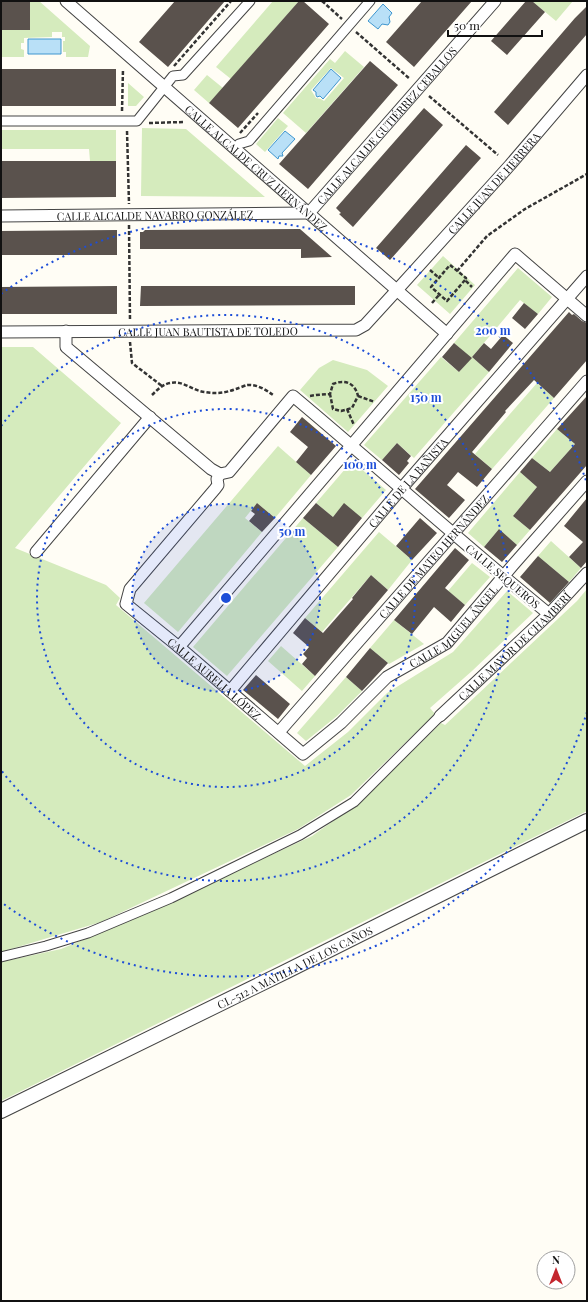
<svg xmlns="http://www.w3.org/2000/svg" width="588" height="1302" font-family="'Playfair Display',serif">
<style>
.green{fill:#d5ebbd;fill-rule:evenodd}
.water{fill:#b9e0f7;stroke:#3f96cf}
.building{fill:#5a524d}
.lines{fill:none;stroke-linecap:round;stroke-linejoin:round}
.pedestrian-casing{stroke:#444;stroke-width:11}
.minor-casing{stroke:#444;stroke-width:13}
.tertiary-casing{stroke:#444;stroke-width:16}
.path{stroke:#333;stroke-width:2.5;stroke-dasharray:4 2;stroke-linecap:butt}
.pedestrian{stroke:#fff;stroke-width:9}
.minor{stroke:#fff;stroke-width:11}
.tertiary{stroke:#fff;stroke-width:14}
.ring{fill:none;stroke:#1d4ed8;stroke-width:2;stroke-dasharray:2 4}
.labels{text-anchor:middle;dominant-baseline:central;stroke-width:4;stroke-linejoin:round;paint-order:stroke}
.street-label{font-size:11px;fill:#111;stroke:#fff}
.centre{fill:#1d4ed8;stroke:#fff;stroke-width:2}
.ring-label{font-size:12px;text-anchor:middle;font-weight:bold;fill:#1d4ed8;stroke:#fff;stroke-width:4;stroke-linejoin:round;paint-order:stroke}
</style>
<rect width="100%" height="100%" fill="#fffdf5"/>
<path class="green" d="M30,1H39L90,46L88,57H66V52H63V41H65V37H62V32H52V37L24,38V43H21V49L24,50V57H1V30H30Z
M273,1H299L231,79L216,67Z
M532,1H573L556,21Z
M345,51L364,67L306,133L283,113L330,59L335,63ZM331,68L344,78L324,101L321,99L316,98L311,90Z
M207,75L223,88L209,103L194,90Z
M128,83L144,97L136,106H128Z
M278,118L288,126L265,152L256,144Z
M142,128L186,129L265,197L141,196Z
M1,130H116V161H90L89,149H1Z
M443,256L475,285L450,314L417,285Z
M518,268L552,297L538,314L520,300L472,357L489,372L414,458L397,443L382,460L364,445L441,357L459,372L471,358L454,343Z
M1,347H33L121,423L15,548L106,585L120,598L116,605L305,766L348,732L387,693L453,652L507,591L533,613L472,671L430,708L435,714L351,795L298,829L101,922L1,952Z
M333,360L367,370L388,386L348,432L300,390L319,368Z
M537,383L554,398L492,469L475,454Z
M557,429L575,444L550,472L532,458Z
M278,446L311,475L275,518L257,503L245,518L262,532L178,632L144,603Z
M352,461L386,490L362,518L344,504L333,517L316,503Z
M520,472L537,487L513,516L530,530L517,545L499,529L484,547L468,533Z
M303,518L338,547L227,676L193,647Z
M379,532L412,560L388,590L371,575L322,632L305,618Z
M551,541L581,568L569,582L538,556Z
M472,563L490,577L465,605L448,591Z
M587,589V811L1,1101V962L61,949L129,921L312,836L364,799L441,723L445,725L577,601Z
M394,620L424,644L389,664L370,648Z
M281,646L315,676L302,691L268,661Z
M346,677L362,691L337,716L306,741L297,733Z"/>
<path class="water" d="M383,4L392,13L389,17L390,22L388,25L382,24L378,29L368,21Z
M28,39H61V54H28Z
M331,69L341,78L323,99L320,96L317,97L316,95V92L313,90Z
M285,131L295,139L282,153L283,156H279L278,159L268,150Z"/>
<path class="building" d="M1,1H30V30H1Z
M175,1H225L168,67L139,42Z
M299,1H303L329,24L238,128L209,103Z
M422,1H472L414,67L386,42Z
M526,1H532L545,12L507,55L491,41Z
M587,6V34L508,125L494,112L575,18Z
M370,61L398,85L308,189L279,164Z
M1,69H116V106H1Z
M424,108L443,125L353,227L339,214L341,213L336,208Z
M466,145L481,158L390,260L376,248Z
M1,161H116V197L1,198Z
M300,229L332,257L301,258V249H140V232H143L145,230Z
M117,230V255H1V231Z
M117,286V314H1V287Z
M141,286H355V305L140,306Z
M524,303L538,314L525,329L512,318Z
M569,312L572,315L574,314L582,321L587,323V360L554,398L534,380L505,411L506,412L472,452L492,469L477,487L458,472L447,485L465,500L449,518L415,489Z
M503,335L513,343L489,372L472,357L484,343L491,349Z
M454,343L472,358L459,372L442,357Z
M587,396V465L530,530L513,516L537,487L520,472L532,458L550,472L575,444L557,429Z
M302,417L336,446L311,475L296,462L308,447L290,432Z
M397,443L411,456L407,461L409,463L399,475L382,460Z
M587,498V561L581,568L569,557L583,542L564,526Z
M257,503L275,518L262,532L249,521L255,514L251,511Z
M316,503L333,517L344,503L362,518L338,547L303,518Z
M420,518L437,533L412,560L396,546Z
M499,529L517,545L502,562L484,547Z
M455,548L469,560L445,588L465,605L451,622L434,607L412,634L394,620Z
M538,556L569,582L550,603L520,577Z
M371,575L388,590L315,676L302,664L307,658L303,654L309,647L293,633L305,618L323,633L353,599L352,598Z
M370,648L388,663L362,691L346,677Z
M256,675L290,704L278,719L243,690Z"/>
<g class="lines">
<g class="pedestrian-casing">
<path id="pedestrian" d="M1,121H137L173,76L183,75L250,1
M235,149L239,144L249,141L370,1
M1,957L46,946L88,933L171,898L300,835L354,802L440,716"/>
</g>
<g class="minor-casing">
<g id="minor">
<path id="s1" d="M66,1L447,334"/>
<path id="s2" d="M309,213L495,1"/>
<path id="s3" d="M1,216L309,213"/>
<path d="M66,331V347L211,469L220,474"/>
<path id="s4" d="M1,332L356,330L365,325L397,290L510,165L587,75"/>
<path d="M36,552L150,417"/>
<path id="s5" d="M549,614C462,543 379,468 293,396L229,472L220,474L217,479L218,485L215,489L130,589L126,604L179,647L303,754L341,723L387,677L447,643L513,565L587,481"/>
<path d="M179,647L515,254L587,316"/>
<path id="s6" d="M230,691L401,489L587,276"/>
<path id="s7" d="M440,716L549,614L587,573"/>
<path id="s8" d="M279,732L587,381"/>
</g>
</g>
<g class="tertiary-casing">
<g id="tertiary">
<path id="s9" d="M1,1111L287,971L587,821"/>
</g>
</g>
<path class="path" d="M322,1L342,19
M356,32L410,79
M174,66L231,1
M429,96L498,155
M122,111L123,69
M149,123L184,122
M127,131L129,204
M240,133L258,113
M129,225L130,320
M430,270L439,278
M457,271L487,236L525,209L587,174
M465,280L447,301L431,287L450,265L466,278L465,280L472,287
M432,303L439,295
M130,342L132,363L162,386
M152,395C157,390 163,384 170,383C183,380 193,391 205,392C216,394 225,393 236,389C239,388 244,386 247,385C257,384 266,390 273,395
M310,396L316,395L330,394L333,384C345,379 355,383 358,396L352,408L341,411L333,409L330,394
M358,396L375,402
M347,409L354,425"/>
<use href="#pedestrian" class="pedestrian"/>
<use href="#minor" class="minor"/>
<use href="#tertiary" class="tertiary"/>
</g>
<circle cx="226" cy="598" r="94" fill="#1d4ed8" fill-opacity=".12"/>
<g class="ring">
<circle cx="226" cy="598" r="94"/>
<circle cx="226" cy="598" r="189"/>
<path d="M1 426A283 283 0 1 1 1 770"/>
<path d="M587 712A378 378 0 0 1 1 902M1 294A378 378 0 0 1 587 484"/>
</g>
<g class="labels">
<g class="street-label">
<text stroke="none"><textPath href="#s2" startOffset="117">CALLE ALCALDE GUTIÉRREZ CEBALLOS</textPath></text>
<text stroke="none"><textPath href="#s1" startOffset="253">CALLE ALCALDE CRUZ HERNÁNDEZ</textPath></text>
<text stroke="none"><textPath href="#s4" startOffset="557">CALLE JUAN DE HERRERA</textPath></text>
<text stroke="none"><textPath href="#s3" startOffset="154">CALLE ALCALDE NAVARRO GONZÁLEZ</textPath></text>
<text stroke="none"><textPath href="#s4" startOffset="207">CALLE JUAN BAUTISTA DE TOLEDO</textPath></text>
<text stroke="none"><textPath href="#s6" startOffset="274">CALLE DE LA BAÑISTA</textPath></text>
<text stroke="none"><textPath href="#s8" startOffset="234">CALLE DE MATEO HERNÁNDEZ</textPath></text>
<text transform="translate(503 576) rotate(40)">CALLE SEQUEROS</text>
<text stroke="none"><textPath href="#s5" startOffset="1039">CALLE MIGUEL ÁNGEL</textPath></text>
<text stroke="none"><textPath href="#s7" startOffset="102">CALLE MAYOR DE CHAMBERÍ</textPath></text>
<text stroke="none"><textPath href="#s5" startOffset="724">CALLE AURELIA LÓPEZ</textPath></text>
<text stroke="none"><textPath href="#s9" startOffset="327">CL-512 A MATILLA DE LOS CAÑOS</textPath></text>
</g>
</g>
<circle cx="226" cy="598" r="6" class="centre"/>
<g class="ring-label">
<text x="493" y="335">200 m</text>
<text x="426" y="402">150 m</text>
<text x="360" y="469">100 m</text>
<text x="292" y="536">50 m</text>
</g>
<rect width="588" height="1302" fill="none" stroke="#111111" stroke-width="4"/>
<g transform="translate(556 1270)"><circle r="19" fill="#ffffff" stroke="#a0a0a0"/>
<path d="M0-3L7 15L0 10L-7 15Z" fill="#c4262e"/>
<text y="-6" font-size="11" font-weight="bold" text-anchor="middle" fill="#111111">N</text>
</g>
<path d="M448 30v6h94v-6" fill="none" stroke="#111111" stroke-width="2"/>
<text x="454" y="30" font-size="12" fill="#111111" stroke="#ffffff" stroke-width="3" paint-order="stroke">50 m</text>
</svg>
